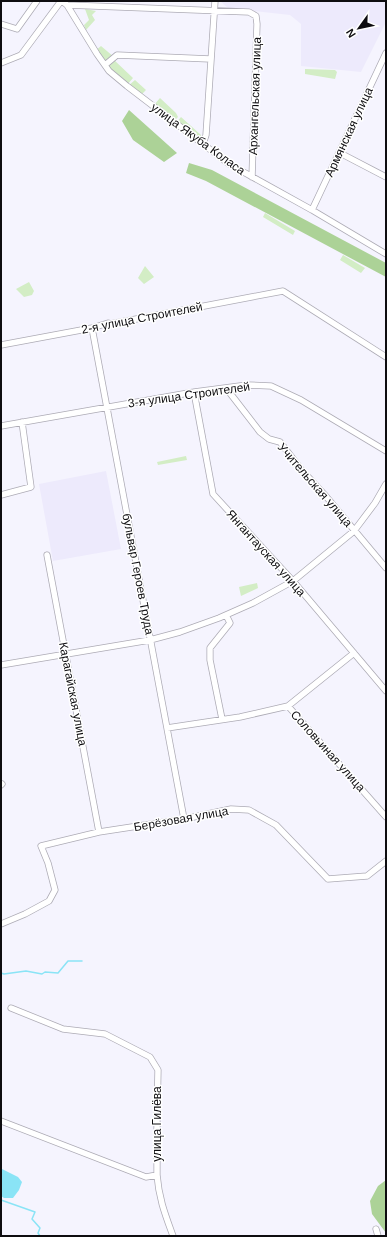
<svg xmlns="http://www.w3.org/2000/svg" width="387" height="1237" font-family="Arial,sans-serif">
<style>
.built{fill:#edeafc}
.green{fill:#d3edc5}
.forest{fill:#acd297}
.water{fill:#8ae4f6}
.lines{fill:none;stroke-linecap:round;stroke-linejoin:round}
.stream{stroke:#8ae4f6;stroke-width:1.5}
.minor-casing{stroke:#adabb5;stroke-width:7}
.minor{stroke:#fff;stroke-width:5.5}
.labels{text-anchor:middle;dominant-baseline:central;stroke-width:3;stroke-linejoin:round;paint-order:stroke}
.street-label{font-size:12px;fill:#0e0d10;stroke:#fff}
</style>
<rect width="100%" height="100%" fill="#f5f4fe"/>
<path class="built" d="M220,1H386V22L361,72L301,66V24L295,19L290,15L228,8Z
M106,471L121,549L53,561L39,484Z"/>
<path class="green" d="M85,9L96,11L92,15L95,20L86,30L84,25L89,20Z
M101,46L114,57L105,64L95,51Z
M113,59L133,78L127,85L106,65Z
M305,69L335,70L337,72L335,79L305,74Z
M135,80L146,90L141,95L128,86Z
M160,98L176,113L178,117L174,121L154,105Z
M181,117L201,135L199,140L176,123Z
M265,213L295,231L293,235L263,217Z
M343,255L365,268L361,273L340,260Z
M145,266L154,277L144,284L138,278Z
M29,282L34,291L32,295L24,297L16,289Z
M186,456L187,460L158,465L157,462Z
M257,583L258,588L241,596L239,587Z"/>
<path class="forest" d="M129,110L177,153L164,162L133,140L122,121Z
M189,163L212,170L386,263V277L206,181L186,173Z
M386,1180V1233L372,1214L370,1201L378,1186Z"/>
<path class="water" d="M2,1169L18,1177L22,1182L19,1190L13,1198H4L1,1196Z"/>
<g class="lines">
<path class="stream" d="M1,973L4,974L26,971L42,974L45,972L58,973L68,961H82
M1,1200L35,1212L32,1219L40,1228L38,1233L40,1236"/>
<g class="minor-casing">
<path id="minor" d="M62,1L67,5L97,54L109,71L127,86L229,164L312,210L386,254
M67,5L249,12L256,16L257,24L252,177
M1,24L17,29L37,1
M1,63L21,55L61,1
M105,65L117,55L210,59
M203,144L206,135L215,1
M340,153L386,177
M312,210L386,53
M92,328L184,819
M1,345L92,328L108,323L110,324L283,291L386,357
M226,388L260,432L269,439L280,442L300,468L324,494L386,568
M194,392L213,494L293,581L386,691
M1,426L194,392L247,385L271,386L301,400L386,451
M1,495L31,487L22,422
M47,555L99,832
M1,665L150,640L180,632L219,618L253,603L293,581L354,531L375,503L386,484
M288,706L354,653
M222,719L210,660V648L230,623L226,615
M167,728L240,717L288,706L386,817
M1,785L2,784
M1,924L25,914L49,901L55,890L48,863L41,846L99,832L184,819L231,809L249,810L276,825L328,879L367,876L386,861
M1,1121L146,1177L157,1175V1118L158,1070L150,1057L105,1034L63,1029L11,1008
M157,1175C159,1199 165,1214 173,1236
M376,1229L378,1236"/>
</g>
<use href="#minor" class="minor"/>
</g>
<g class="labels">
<g class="street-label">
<text transform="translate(255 96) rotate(-88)">Архангельская улица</text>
<text transform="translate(349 132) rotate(-65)">Армянская улица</text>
<text transform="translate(198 139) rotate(36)">улица Якуба Коласа</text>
<text transform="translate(142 318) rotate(-11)">2-я улица Строителей</text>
<text transform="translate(189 395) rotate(-8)">3-я улица Строителей</text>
<text transform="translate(315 485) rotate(49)">Учительская улица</text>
<text transform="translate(266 553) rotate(48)">Янгантауская улица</text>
<text transform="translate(138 574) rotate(79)">бульвар Героев Труда</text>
<text transform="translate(73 694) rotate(79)">Карагайская улица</text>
<text transform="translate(328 751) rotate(48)">Соловьиная улица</text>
<text transform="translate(181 819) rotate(-10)">Берёзовая улица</text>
<text transform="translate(157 1124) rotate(-90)">улица Гилёва</text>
</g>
</g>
<rect width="387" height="1237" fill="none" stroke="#0e0d10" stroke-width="4"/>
<g transform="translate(359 28) rotate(237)" stroke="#ffffff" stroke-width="3" paint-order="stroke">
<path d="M0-3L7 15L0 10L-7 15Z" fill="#0e0d10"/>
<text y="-6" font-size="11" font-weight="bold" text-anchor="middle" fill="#0e0d10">N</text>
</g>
</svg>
